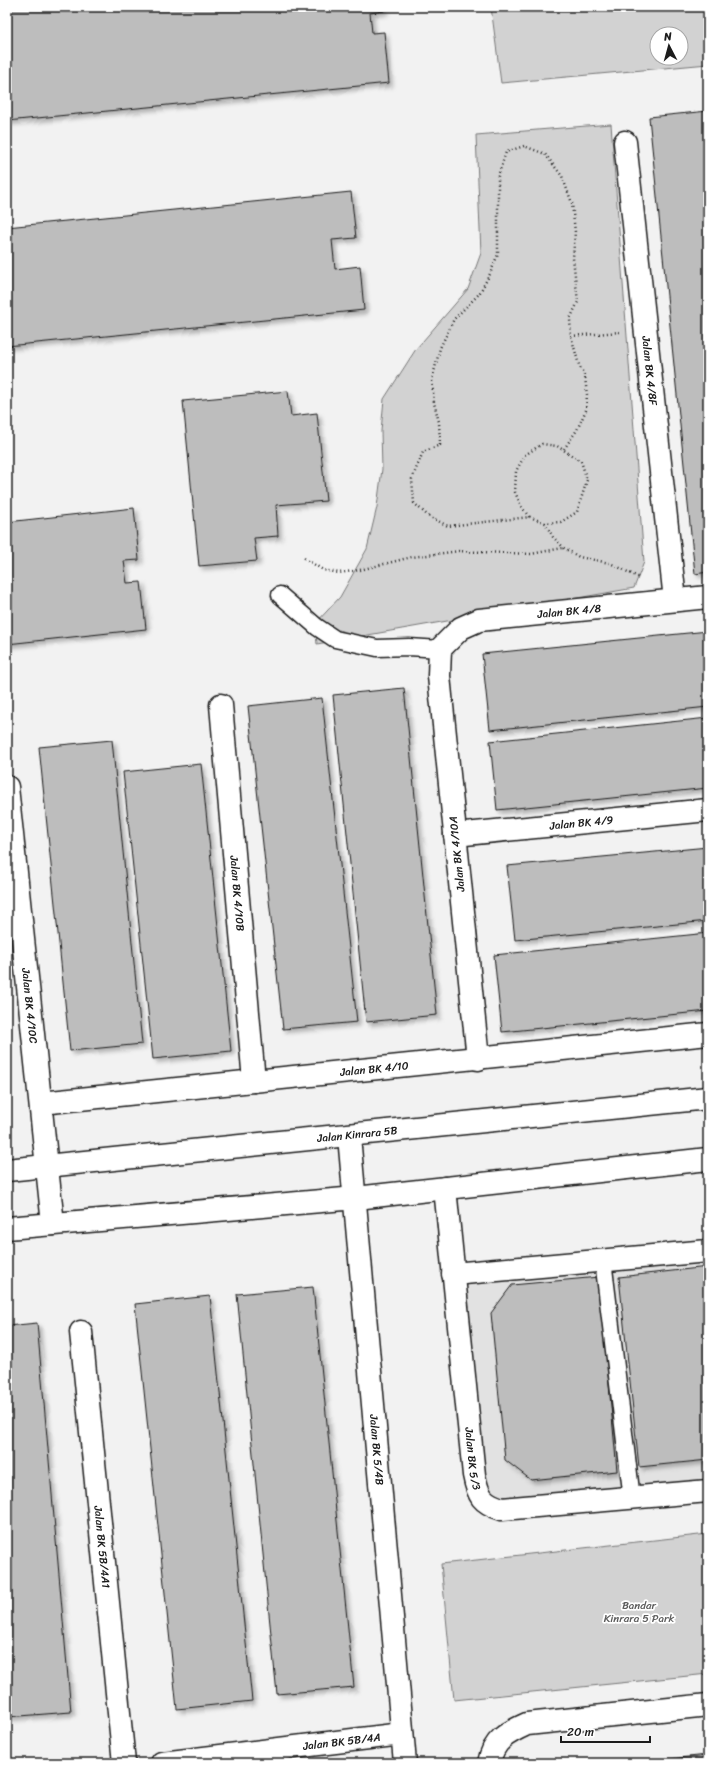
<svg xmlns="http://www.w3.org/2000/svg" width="715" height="1770" font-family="Sriracha,sans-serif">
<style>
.built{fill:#e2e2e2}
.green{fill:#d2d2d2;stroke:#777;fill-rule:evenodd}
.building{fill:#bdbdbd;stroke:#1c1c1c;filter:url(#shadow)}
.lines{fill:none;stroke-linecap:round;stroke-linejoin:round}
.lane-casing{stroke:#1c1c1c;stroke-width:19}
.street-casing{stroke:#1c1c1c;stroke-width:25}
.secondary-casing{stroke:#1c1c1c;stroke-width:25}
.path{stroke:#1c1c1c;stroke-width:2.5;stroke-dasharray:1 3;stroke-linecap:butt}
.lane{stroke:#fff;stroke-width:16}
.street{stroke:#fff;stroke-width:22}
.secondary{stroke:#fff;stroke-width:22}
.labels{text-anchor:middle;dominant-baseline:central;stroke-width:3.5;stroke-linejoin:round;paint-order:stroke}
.street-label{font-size:11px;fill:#1c1c1c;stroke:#fff}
.park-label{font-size:11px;fill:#5c5c5c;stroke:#fff}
</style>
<defs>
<filter id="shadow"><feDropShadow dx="3.5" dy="3.5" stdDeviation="2" flood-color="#0004"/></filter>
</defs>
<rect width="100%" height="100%" fill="#f2f2f2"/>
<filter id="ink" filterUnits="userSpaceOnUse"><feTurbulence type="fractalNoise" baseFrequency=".025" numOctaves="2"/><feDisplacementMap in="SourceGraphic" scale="8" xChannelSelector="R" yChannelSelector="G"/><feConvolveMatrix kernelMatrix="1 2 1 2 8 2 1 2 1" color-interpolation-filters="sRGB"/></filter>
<g filter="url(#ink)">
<path class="built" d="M708,1261V1481L506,1499L491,1495L486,1483L464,1284Z"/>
<path class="green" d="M491,7H708V64L501,83ZM657,34H681V58H657Z
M611,124L644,562L634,588L317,644L315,624L340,597L367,549L377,507L382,469L381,431L384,399L416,349L468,289L481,253L476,135Z
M708,1534V1674L454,1700L441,1564Z"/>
<path class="building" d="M7,7H384V11L370,13L372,33L384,32L389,83L7,121Z
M708,111V572L695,574L649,117Z
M351,192L356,238L332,240L335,269L360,266L364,310L7,346V227Z
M288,391L291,416L317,413L326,501L276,505L278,536L254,538L257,561L199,566L183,401Z
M134,508L139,560L124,561L127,583L141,582L146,629L7,644V522Z
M708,631V707L490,730L482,654Z
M404,688L437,1015L366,1022L333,695Z
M322,698L357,1022L283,1029L248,706Z
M708,718V788L497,810L490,741Z
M112,740L142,1044L70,1051L39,747Z
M201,764L231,1051L153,1059L123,772Z
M708,847V921L515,940L507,866Z
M708,933V1011L502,1032L494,955Z
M708,1267V1460L639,1467L619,1277Z
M599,1277L617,1471L531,1480L505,1460L491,1313L512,1285Z
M313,1287L354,1687L277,1694L237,1294Z
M210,1296L252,1701L177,1709L135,1304Z
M37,1323L71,1712L7,1717V1326Z
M708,1755V1763H630Z"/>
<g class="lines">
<g class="lane-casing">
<path id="lane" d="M280,595L317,627L335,639L377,648L409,647L440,649
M603,1260L632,1499"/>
</g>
<g class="street-casing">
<g id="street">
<path id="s1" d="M625,142L675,600"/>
<path id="s2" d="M221,705L254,1081"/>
<path id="s3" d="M7,787L53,1224"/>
<path id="s4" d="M455,835L708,810"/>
<path id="s5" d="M478,1059L439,676L440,649L461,628L479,620L708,597"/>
<path id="s6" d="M41,1103L708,1034"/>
<path id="s7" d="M349,1136L405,1763"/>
<path id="s8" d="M445,1188L474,1475C478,1496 482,1503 502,1509L708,1491"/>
<path d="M453,1274L708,1251"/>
<path id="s9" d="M81,1332L124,1763"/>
<path id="s10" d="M162,1763L402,1734"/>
<path d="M489,1763C493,1740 507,1733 527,1724L708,1705"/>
</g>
</g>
<g class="secondary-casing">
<g id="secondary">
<path id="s11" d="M7,1170L708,1098"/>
<path d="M7,1228L356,1198L708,1159"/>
</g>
</g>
<path class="path" d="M571,336L620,332
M564,449L577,430L586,410L587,395L585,377L579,365L571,336L570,319L578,302L573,258L575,232L572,203L562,176L545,154L524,146L506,152L498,176V254L490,274L479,294L454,319L440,348L432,380L434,403L439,422L440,445L423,452L412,479L414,503L428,516L448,526L530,517L545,523L553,537L564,548L579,557L610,563L638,577
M529,517L521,506L515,492L516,471L525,455L542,444L557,446L581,461L587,480L577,512L561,522L545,523
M304,558L323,570L339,573L360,570L412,557L436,554L459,551L531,554L563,548"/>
<use href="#lane" class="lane"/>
<use href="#street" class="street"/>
<use href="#secondary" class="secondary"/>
</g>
</g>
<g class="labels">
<g class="street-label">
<text stroke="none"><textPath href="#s1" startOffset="230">Jalan BK 4/8F</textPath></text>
<text stroke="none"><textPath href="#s5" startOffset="552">Jalan BK 4/8</textPath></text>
<text stroke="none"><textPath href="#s4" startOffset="127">Jalan BK 4/9</textPath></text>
<text transform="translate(457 854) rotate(-96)">Jalan BK 4/10A</text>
<text stroke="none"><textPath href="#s2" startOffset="189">Jalan BK 4/10B</textPath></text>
<text stroke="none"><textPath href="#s3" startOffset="220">Jalan BK 4/10C</textPath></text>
<text stroke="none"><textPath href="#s6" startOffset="335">Jalan BK 4/10</textPath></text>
<text stroke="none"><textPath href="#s11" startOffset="352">Jalan Kinrara 5B</textPath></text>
<text stroke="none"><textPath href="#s7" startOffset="315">Jalan BK 5/4B</textPath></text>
<text stroke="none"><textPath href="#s8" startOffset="272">Jalan BK 5/3</textPath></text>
<text stroke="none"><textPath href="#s9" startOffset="216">Jalan BK 5B/4A1</textPath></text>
<text stroke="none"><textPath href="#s10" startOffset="181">Jalan BK 5B/4A</textPath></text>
</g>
<g class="park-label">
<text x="639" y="1605">Bandar<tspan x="639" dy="13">Kinrara 5 Park</tspan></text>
</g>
</g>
<rect width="715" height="1770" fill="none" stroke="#fff" stroke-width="24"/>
<rect x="12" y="12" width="691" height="1746" fill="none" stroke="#1c1c1c" stroke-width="1.5" filter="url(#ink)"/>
<g transform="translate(669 46) rotate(354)"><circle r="19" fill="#ffffff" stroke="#a4a4a4"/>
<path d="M0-3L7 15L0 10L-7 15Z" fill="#1c1c1c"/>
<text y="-6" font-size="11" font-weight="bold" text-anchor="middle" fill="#1c1c1c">N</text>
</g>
<path d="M561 1736v6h89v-6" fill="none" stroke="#1c1c1c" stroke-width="2"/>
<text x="567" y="1736" font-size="12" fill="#1c1c1c" stroke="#ffffff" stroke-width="3" paint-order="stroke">20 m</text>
</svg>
